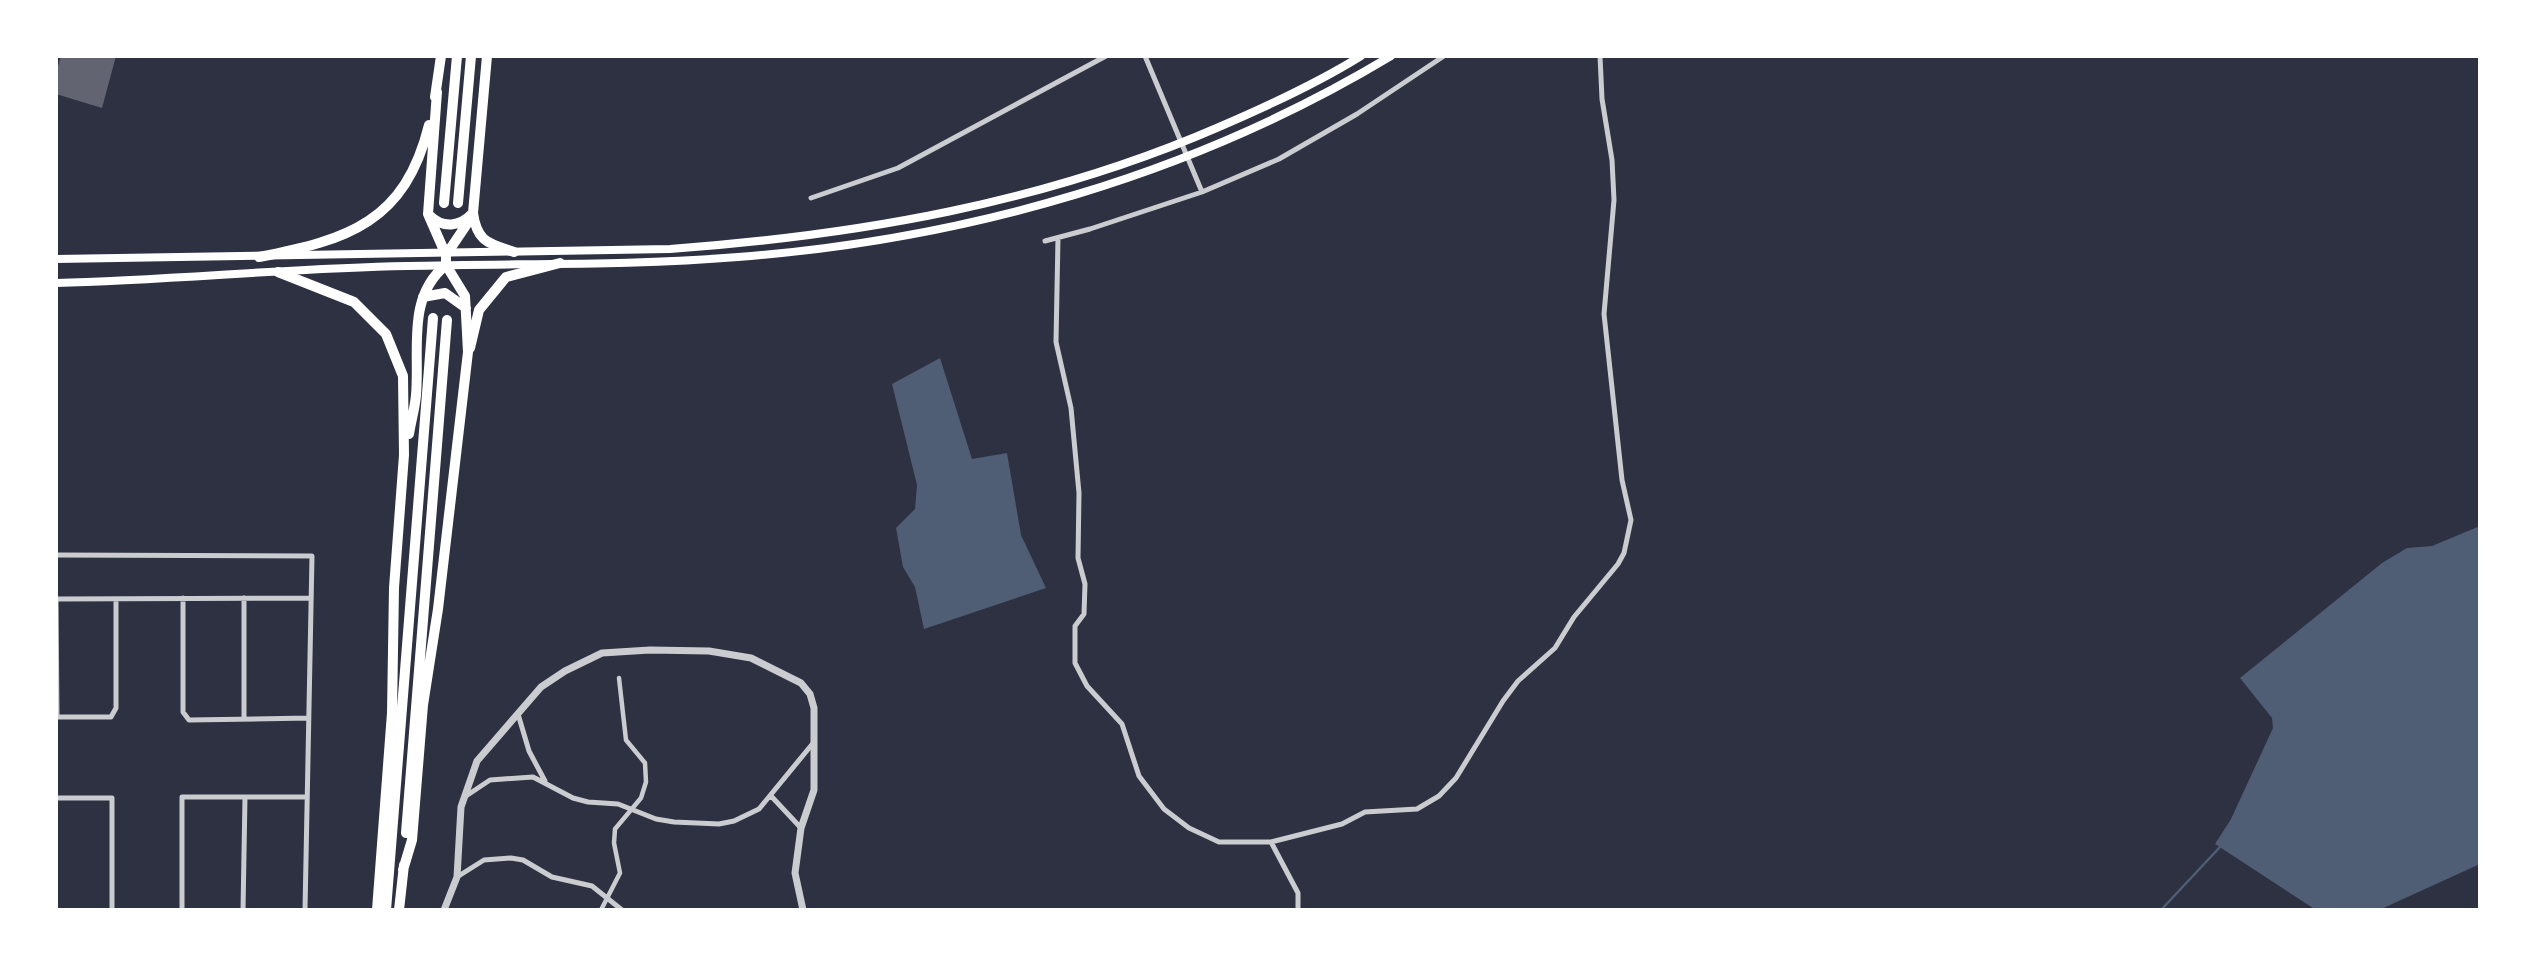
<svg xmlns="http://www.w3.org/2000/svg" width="2536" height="966" font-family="Quicksand,sans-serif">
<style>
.water{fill:#4f5d75}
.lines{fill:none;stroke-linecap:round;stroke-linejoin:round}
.stream{stroke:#4f5d75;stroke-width:2.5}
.building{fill:#626471}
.pedestrian{stroke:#caccd0;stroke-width:4.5}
.minor{stroke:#caccd0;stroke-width:5}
.tertiary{stroke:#caccd0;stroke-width:7}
.secondary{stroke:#fff;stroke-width:8}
.trunk{stroke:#fff;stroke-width:10}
</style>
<rect width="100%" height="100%" fill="#2d3142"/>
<path class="water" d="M940,358L972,459L1007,453L1021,535L1046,588L924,629L915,587L903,567L896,528L915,509L917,485L892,384Z
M2480,526V864L2379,910H2316L2215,844L2231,819L2273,728L2272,718L2240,678L2382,563L2407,548L2432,546Z"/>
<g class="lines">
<path class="stream" d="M2161,910L2220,847"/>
</g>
<path class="building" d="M61,56H116L102,108L56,94V73Z"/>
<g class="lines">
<path class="pedestrian" d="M601,910L620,873L614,843L615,829L641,798L646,782L645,763L626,740L619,678"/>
<path class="minor" d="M1145,56L1202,192
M811,198L898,168L1106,56
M1058,238L1056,342L1071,408L1079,493L1078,558L1085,584L1084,614L1075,626V663L1087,686L1122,724L1139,776L1164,809L1189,828L1219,842H1271L1298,893V910
M1045,241L1090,229L1202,192L1279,159L1357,114L1444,56
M56,555L312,556L305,910
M183,598V712L189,720L309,718
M244,598V719
M518,714L529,751L545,781
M56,717H111L116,708V599
M57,717L56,599L311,598
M466,796L490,780L533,777L573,798L588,802L618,804L656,819L674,822L719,824L734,821L759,809L814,742
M772,797L801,828
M56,798H112V910
M1271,842L1342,824L1365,812L1417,809L1439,796L1456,778L1503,701L1518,681L1555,648L1574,617L1618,564L1624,553L1631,520L1622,480L1604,314L1614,200L1612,160L1602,99L1600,56
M457,877L484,860L511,858L523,860L552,877L592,886L622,910
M182,910V797H307
M243,910L245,797"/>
<path class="tertiary" d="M444,910L457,877L461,807L477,761L541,687L565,671L602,653L650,650L709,651L751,658L801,683L810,694L814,708V790L801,828L795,873L803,910"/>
<path class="secondary" d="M56,259L670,249C860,235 1044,203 1219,127C1268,106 1316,84 1361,56
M56,283C173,280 290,268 407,266C517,263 629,266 738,257C968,239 1193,175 1391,56"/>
<path class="trunk" d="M487,56L473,213C477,242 488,243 514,252
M435,97L441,56
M444,203L457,56
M458,203L471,56
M429,215C443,229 460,227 473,213
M446,255L471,218
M259,257C348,240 405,222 429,125
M278,272L354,302L386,334L403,376L404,455L394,588L392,713L377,910
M423,297L445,293L466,308
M470,348L479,310L506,277L560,263
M409,434C411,421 415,408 416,395C420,351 406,297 446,265
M406,833L447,320
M403,870L412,840L423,705L438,609L468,352L465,296L446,265V255L428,214L437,92
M386,910L433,318
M399,910L404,865"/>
</g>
<rect width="2536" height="966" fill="none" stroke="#ffffff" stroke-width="116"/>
</svg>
